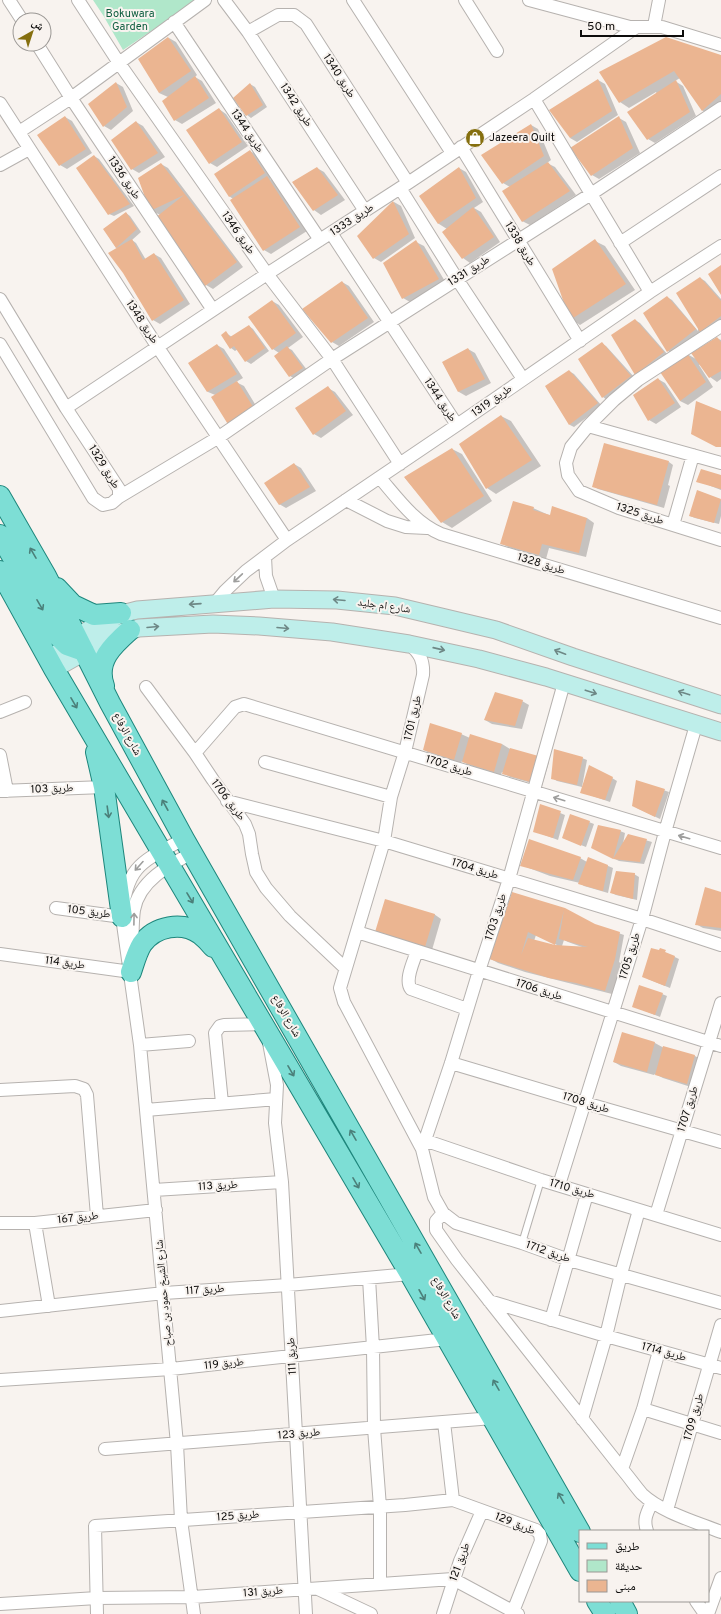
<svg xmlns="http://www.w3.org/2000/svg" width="721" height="1614" font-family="Overpass,'Noto Naskh Arabic',sans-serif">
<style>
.green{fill:#b0e7ca}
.shadow{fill:#0003;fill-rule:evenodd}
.building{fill:#ebb591;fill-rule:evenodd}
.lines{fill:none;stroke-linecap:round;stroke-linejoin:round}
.lane-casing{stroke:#b6b2af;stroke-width:8}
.street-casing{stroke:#b6b2af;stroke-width:14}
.secondary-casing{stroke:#b6b2af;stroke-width:19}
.primary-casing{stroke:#1e867c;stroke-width:22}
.lane{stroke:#fff;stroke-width:6}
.street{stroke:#fff;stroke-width:12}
.secondary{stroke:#beeeea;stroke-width:17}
.primary{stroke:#7dded5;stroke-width:20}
.oneway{stroke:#4b807a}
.oneway2{stroke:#9e9e9d}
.oneway3{stroke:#6e8886}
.labels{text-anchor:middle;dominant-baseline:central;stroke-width:4;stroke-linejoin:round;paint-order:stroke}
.park-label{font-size:11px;fill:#0f5e40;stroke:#f8f3ef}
.street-label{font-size:11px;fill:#0d0c0b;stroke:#f8f3ef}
.poi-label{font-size:11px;fill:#0d0c0b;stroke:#f8f3ef;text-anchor:start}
</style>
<rect width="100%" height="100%" fill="#f8f3ef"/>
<path class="green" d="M93,0H197L123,50L103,15Z"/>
<path class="shadow" d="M169,38L176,42L197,75L195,77L202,81L216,103L182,124L175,120L168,97L159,93Z
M721,56V108L712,116L703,111L680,78L675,81L683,86L696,116L655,143L648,139L657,94L656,92L629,108L620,102L600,72Z
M598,80L605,84L618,115L577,142L570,138Z
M116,83L123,87L133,111L111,130L104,126Z
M250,84L255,87L267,107L251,118L247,115Z
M219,109L226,114L248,146L217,167L210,163Z
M65,117L72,121L92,153L67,169L60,165Z
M619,118L626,122L640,153L599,179L592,175Z
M136,122L143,126L165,157L139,173L132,169Z
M531,125L538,129L551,160L547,163L555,167L576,195L530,225L522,221L510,187L503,183Z
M250,151L257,155L272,177L270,179L274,181L307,231L271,254L264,250L233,199L229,196Z
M94,156L99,159L134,206L114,216L109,214Z
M161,164L168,168L243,267L213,289L206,285L160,215L151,210Z
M317,168L324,172L345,200L321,215L314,210L293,183Z
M459,168L466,172L483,202L474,208L481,212L500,242L470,263L463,258L447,229L439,224L420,196Z
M394,202L401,206L415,238L381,262L374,258L358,236Z
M126,213L130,216L141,232L132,240L136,243L146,260L154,254L161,258L190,304L160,324L153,320L117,249L104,229Z
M595,241L605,246L635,290L580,325L571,319Z
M416,242L424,246L446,283L410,302L403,298Z
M700,278L705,281L721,299V322L705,334L701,332L673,354L668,351L645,313L667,297L672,300L698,331Z
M342,282L349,286L374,322L339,346L332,342Z
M272,301L279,305L303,337L288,348L292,350L307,370L295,379L290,376L275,356L279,353L273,349Z
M635,320L640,323L668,355L641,377L636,374Z
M249,326L253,329L269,351L251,364L246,361L238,349L235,351L231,348L226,333L232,337Z
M717,338L721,340V379L717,382L710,377L700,364L699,365L713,387L688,405L680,401L687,354L698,360Z
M602,344L606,346L635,378L607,400L603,397Z
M217,345L224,349L243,378L236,382L244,386L261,414L208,392L189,363Z
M468,349L475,353L491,383L466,396L459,392L443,363Z
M569,371L574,374L602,406L574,427L570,425L546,387Z
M658,379L665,383L681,407L656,424L649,420Z
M328,388L335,392L353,415L321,438L314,434Z
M501,416L511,421L541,466L496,494L487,488Z
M452,449L462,454L492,501L452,528L442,522L405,478Z
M669,462L673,465L668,485L670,486L664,508L598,489L593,486Z
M294,464L301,468L316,491L286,508L279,504Z
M721,476V490L698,481Z
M698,491L721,500V516L719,524L695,518L690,516Z
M533,508L551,516L587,518L594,523L586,557L549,548L546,559L508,547L501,543Z
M522,701L529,705L522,729L492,724L485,720Z
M461,734L470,738L502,744L510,749L542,758L549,762L542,786L510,777L502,772L501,775L470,766L462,761L461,763L431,754L424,750Z
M582,758L587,760L582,787L557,781L552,778Z
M612,778L617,781L610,802L581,792Z
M637,781L669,792L660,819L637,808Z
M541,805L565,815L558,840L534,831Z
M571,815L594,824L586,847L563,838Z
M620,831L625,833L623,844L628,835L652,842L644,864L619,861L597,850Z
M580,858L587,862L589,858L613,868L608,893L584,886L580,883L550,876L521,865Z
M634,874L639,877L637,900L616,895L612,893Z
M513,893L564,909L595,925L624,935L619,962L622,964L612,994L525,972L498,963L491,959ZM536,935L557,945L556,946L534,941ZM564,940L568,942L582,947L562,946Z
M721,893V931L703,928L696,924Z
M434,914L441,919L432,950L383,936Z
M660,950L679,959L670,988L648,979Z
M662,994L667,996L660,1017L633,1006Z
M622,1034L655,1043L664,1048V1047L695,1056L702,1060L694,1088L663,1078L655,1074L654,1075L621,1066L614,1062Z"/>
<path class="building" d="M168,37L191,71L159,93L138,59Z
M666,37L721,55V94L702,111L674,71L619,103L599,72Z
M195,76L209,98L174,121L162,101Z
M598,79L612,111L570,138L549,110Z
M676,80L690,112L647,140L627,112Z
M116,82L127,107L103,127L88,104Z
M250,83L263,105L246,116L233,98Z
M219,108L242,142L209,164L186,130Z
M65,116L86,149L59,166L37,135Z
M619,116L633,148L591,176L570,148Z
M136,121L158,153L131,170L111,140Z
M531,124L544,156L502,184L481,155Z
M250,150L265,173L229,197L214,174Z
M94,155L130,204L108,215L76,168Z
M548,162L570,191L522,222L502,191Z
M161,163L237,262L205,286L155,218L184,195L150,211L138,178Z
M317,167L338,195L313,211L292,182Z
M459,167L476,198L438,224L419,196Z
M267,176L300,227L263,251L230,200Z
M393,201L409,234L373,259L357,236Z
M473,207L494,237L462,259L442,232Z
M126,212L137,229L116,248L103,229Z
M132,239L143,260L154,253L184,300L152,321L123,273L108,253Z
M595,239L626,284L570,320L552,269Z
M416,240L439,279L402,299L383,263Z
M721,265V295L708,274Z
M700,277L721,301V316L700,332L676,293Z
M342,281L368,318L331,343L302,309Z
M667,296L696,329L667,352L643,313Z
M272,300L296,333L272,350L248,317Z
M635,319L664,352L635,375L611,335Z
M249,325L265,348L245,362L234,346L230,349L221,335L226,331L230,337Z
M717,337L721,342V371L709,378L691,353Z
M602,342L631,376L602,398L578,359Z
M217,344L237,374L207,392L188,363Z
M287,346L303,368L289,377L274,356Z
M468,348L485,379L458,392L442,362Z
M687,353L706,382L680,401L660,372Z
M569,370L598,403L569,425L545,386Z
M658,378L675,403L648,421L633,395Z
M237,381L255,410L229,426L211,397Z
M328,386L346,411L313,435L295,408Z
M696,401L721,411V447H716L691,434Z
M501,415L532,460L486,489L459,444Z
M604,443L669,461L657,505L592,487Z
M452,448L484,496L441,523L404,477Z
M294,463L310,487L279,505L264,483Z
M701,469L721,475V489L696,482Z
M697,490L721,499L714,523L689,516Z
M513,501L534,507L533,510L550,515L552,506L587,518L579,553L542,544L539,555L500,544Z
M495,692L523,700L515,726L484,720Z
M430,723L462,733L454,760L423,750Z
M470,734L502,744L494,772L462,762Z
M510,748L542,757L534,783L502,774Z
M554,749L583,757L577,785L551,779Z
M589,765L613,777L605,800L580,793Z
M636,780L665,789L655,817L632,806Z
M540,804L561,811L553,838L533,832Z
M570,814L590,821L581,846L562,838Z
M598,825L621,830L613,859L591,848Z
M628,834L647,839L640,862L613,859Z
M529,839L581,857L573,880L520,866Z
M588,857L608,865L603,891L578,884Z
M616,871L635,873L633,899L610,893Z
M705,887L721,892V928L695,925Z
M512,892L565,908L595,924L620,932L615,959L605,991L576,983L549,978L489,959ZM564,910L559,939L588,947L555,945ZM528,932L555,945L528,938L521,955Z
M385,899L435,914L425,947L375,932Z
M651,948L659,950L660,948L666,950L665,952L675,956L665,986L642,977Z
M639,985L663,993L655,1015L632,1007Z
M622,1032L655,1042L647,1072L613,1062Z
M663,1046L695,1055L687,1084L655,1075Z"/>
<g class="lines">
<g class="lane-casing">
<path id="lane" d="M522,1243L541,1180"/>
</g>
<g class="street-casing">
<path id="street" d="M9,0L22,20
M78,0L119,63L267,274L332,359L400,464
M224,0L248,32L365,211
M353,0L452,153
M465,0L497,51
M529,0L630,27H662L721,45
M174,22L320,240
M654,26L659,0
M248,32L278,15H294L306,24L408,183
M37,44L71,98L213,310
M534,99L650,292
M0,103L157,346L287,540
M19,132L71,98L205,0
M461,147L580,341
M0,165L29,149
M400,188L457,279L523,379
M331,233L457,425
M620,243L721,176
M0,299L66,408L119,489V497L112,503L103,505L93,498L0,344
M721,326L638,380L614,400L588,426L571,447L566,463L568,475L579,491L619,508L721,540
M66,408L267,274L408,183L534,99L635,28
M588,426L721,463
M380,478C398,499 415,523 441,534L721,618
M119,497L219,437L332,359L591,194L721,108
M346,500L387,521L406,527L427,528
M673,525L693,455
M265,557L266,576L274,599
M215,603L225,591L246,571L287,540L457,425L650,292L721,246
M409,644C420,653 424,661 423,675L405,752L391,797L384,841L340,988L344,1002L422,1149L434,1197L443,1213L456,1223L522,1243L569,1260L721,1303
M146,687L195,753L213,780L245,824L249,834L252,854L256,872L266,888L290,916L345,968
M0,712L25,702
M195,753L235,707L244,704L721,848
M0,755L7,791
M265,762L391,797
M0,791L104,787
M227,801L384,841L642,919L721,945
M184,839C143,861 126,865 122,917L140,1045L177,1444L181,1520L194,1614
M56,908L122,917
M357,932L721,1046
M132,951C133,938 132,924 134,910C139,881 169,865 192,853
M417,951C414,961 404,980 411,989L467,1009
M0,954L131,972
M269,1043L277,1085L275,1123L282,1182L306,1614
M140,1045L189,1041
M451,1063L585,1103L721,1142
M0,1090L75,1086L84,1089L87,1095L97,1216
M222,1103L215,1033L220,1026L224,1025L264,1024
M146,1110L276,1099
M424,1140L541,1180L721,1235
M422,1149L451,1063L479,971L509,879L564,683
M559,1185L642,919L665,832L696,725
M154,1190L282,1182
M443,1213L436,1221V1230L457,1260L622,1469
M656,1215L721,1003
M0,1223H35L156,1210
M35,1223L49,1306
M369,1278L373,1348L374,1428L380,1507V1584
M489,1301L606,1336L721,1368
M0,1311L164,1293L288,1285L410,1274
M551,1320L587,1194
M659,1351L643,1409L622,1469C629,1477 635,1486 642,1494C661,1512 696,1522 721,1532
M0,1380L171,1369L447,1339
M643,1409L721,1433
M582,1419L606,1336L621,1274L639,1210
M444,1422L453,1500
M105,1449L493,1418
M667,1510L721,1325
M647,1531C643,1519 647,1513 652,1502
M318,1589L371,1614
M696,1601L705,1614
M0,1604L97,1598L193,1597L453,1579L518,1614
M97,1614L95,1526L405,1505L453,1500L536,1530L540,1534L541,1541L512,1614
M443,1614L460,1561L482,1511
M708,1614L721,1578"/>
</g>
<g class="secondary-casing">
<path id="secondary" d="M50,661C73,637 104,617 137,610L274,599L337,600L395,606L496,630L573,657L721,705
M54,669L116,634L139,628L213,624L259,626L332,632L409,644L479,659L546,677L721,732"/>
</g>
<g class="primary-casing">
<path id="primary" d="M0,496L46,576L110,703L184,839L580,1532
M0,535L57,635L67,645L84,651
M0,571L54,669L410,1274L580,1571
M57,588L73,605L94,615L121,613
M104,686C95,661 113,645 130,630
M96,752L104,787L122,917
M131,972C134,963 137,952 142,944C155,926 182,921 200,934C205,938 209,942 213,947
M597,1601L605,1614
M620,1601L627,1614"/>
</g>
<use href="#lane" class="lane"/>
<use href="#street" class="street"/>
<use href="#secondary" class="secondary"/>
<use href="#primary" class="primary"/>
</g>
<defs><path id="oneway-shaft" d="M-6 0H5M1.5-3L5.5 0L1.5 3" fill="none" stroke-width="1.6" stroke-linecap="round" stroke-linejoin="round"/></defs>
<g class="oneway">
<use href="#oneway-shaft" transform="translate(33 553) rotate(-120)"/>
<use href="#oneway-shaft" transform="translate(40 605) rotate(60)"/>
<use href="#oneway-shaft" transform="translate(74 703) rotate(60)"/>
<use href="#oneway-shaft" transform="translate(165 805) rotate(-119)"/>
<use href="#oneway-shaft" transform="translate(108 812) rotate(82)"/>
<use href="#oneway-shaft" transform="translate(190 898) rotate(59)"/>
<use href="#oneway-shaft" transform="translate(291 1071) rotate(60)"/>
<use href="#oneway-shaft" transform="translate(353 1135) rotate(-120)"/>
<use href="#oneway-shaft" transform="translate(356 1183) rotate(60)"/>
<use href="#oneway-shaft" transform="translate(418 1248) rotate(-120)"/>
<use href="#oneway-shaft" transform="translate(422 1295) rotate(61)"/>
<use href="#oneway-shaft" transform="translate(496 1385) rotate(-120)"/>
<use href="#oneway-shaft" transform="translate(561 1498) rotate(-120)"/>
</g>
<g class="oneway2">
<use href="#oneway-shaft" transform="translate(238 578) rotate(137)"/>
<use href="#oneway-shaft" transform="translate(559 799) rotate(-163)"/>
<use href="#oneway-shaft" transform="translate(684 837) rotate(-164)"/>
<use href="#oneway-shaft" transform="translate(139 866) rotate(132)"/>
<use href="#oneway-shaft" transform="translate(134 919) rotate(-89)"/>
</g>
<g class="oneway3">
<use href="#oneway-shaft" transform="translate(339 600) rotate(-175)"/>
<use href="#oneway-shaft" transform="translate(195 604) rotate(176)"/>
<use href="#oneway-shaft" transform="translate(153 627) rotate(-5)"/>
<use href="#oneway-shaft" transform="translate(283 628) rotate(5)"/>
<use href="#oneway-shaft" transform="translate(439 649) rotate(13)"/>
<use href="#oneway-shaft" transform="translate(560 652) rotate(-159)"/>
<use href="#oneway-shaft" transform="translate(591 692) rotate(18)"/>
<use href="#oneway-shaft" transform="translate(684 693) rotate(-162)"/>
</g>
<defs>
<g id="shop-disc" transform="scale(1)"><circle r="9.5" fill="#856f0f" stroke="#f8f3ef"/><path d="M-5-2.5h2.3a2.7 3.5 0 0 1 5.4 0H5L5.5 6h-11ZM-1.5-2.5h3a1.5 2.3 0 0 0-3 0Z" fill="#fff"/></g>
</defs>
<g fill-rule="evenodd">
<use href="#shop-disc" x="475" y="138"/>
</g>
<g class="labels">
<g class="park-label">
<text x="130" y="14">Bokuwara<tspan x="130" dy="13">Garden</tspan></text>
</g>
<g class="street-label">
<text transform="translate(339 76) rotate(57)">طريق 1340</text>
<text transform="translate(296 105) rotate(57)">طريق 1342</text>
<text transform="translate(247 131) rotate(56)">طريق 1344</text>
<text transform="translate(124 178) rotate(56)">طريق 1336</text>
<text transform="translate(352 220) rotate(-33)">طريق 1333</text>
<text transform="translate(238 233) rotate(55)">طريق 1346</text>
<text transform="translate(520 244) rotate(59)">طريق 1338</text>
<text transform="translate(469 271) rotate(-32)">طريق 1331</text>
<text transform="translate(142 322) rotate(57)">طريق 1348</text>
<text transform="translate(440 400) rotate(57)">طريق 1344</text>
<text transform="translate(492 401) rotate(-35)">طريق 1319</text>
<text transform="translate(104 467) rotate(58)">طريق 1329</text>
<text transform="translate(640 514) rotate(18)">طريق 1325</text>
<text transform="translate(541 564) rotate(17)">طريق 1328</text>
<text transform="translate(384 606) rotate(8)">شارع ام جليد</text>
<text transform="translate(413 718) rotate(-77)">طريق 1701</text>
<text transform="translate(127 734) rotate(61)">شارع الرفاع</text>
<text transform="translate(449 766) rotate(17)">طريق 1702</text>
<text transform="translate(52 789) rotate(-2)">طريق 103</text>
<text transform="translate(228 800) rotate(53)">طريق 1706</text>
<text transform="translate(475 869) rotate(17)">طريق 1704</text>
<text transform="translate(89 912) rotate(7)">طريق 105</text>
<text transform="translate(496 917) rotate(-72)">طريق 1703</text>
<text transform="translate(630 956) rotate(-73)">طريق 1705</text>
<text transform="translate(65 963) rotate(8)">طريق 114</text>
<text transform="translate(539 990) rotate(18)">طريق 1706</text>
<text transform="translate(286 1016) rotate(60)">شارع الرفاع</text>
<text transform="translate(586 1103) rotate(17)">طريق 1708</text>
<text transform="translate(688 1109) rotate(-73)">طريق 1707</text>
<text transform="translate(218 1186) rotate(-3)">طريق 113</text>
<text transform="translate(572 1189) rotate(16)">طريق 1710</text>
<text transform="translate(78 1218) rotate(-6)">طريق 167</text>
<text transform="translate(548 1252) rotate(19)">طريق 1712</text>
<text transform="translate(205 1290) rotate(-4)">طريق 117</text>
<text transform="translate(164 1293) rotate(-95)">شارع الشيخ حمود بن صباح</text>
<text transform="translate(446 1298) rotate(60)">شارع الرفاع</text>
<text transform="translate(664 1352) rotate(15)">طريق 1714</text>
<text transform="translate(292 1356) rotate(-93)">طريق 111</text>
<text transform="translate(224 1364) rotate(-6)">طريق 119</text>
<text transform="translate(694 1417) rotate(-74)">طريق 1709</text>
<text transform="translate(299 1434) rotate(-5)">طريق 123</text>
<text transform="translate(238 1516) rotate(-4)">طريق 125</text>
<text transform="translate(515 1524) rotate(22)">طريق 129</text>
<text transform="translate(460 1562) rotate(-70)">طريق 121</text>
<text transform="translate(263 1592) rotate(-4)">طريق 131</text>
</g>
<g class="poi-label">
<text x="489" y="138">Jazeera Quilt</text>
</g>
</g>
<rect x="579" y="1530" width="130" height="72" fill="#f8f3ef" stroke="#9a9794"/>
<rect x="587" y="1543" width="20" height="6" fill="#7dded5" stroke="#9a9794"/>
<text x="615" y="1550" font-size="12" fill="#0d0c0b">طريق</text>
<rect x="587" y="1560" width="20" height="12" fill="#b0e7ca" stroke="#9a9794"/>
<text x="615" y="1570" font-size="12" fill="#0d0c0b">حديقة</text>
<rect x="587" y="1580" width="20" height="12" fill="#ebb591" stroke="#9a9794"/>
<text x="615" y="1590" font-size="12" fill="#0d0c0b">مبنى</text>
<g transform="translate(32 32) rotate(39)"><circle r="19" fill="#f8f3ef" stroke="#9a9794"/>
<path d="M0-3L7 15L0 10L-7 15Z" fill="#856f0f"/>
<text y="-6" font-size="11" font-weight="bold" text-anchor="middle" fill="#0d0c0b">ش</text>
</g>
<path d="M581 30v6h102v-6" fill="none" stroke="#0d0c0b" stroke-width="2"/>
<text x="587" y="30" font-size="12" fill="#0d0c0b" stroke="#f8f3ef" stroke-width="3" paint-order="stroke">50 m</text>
</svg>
